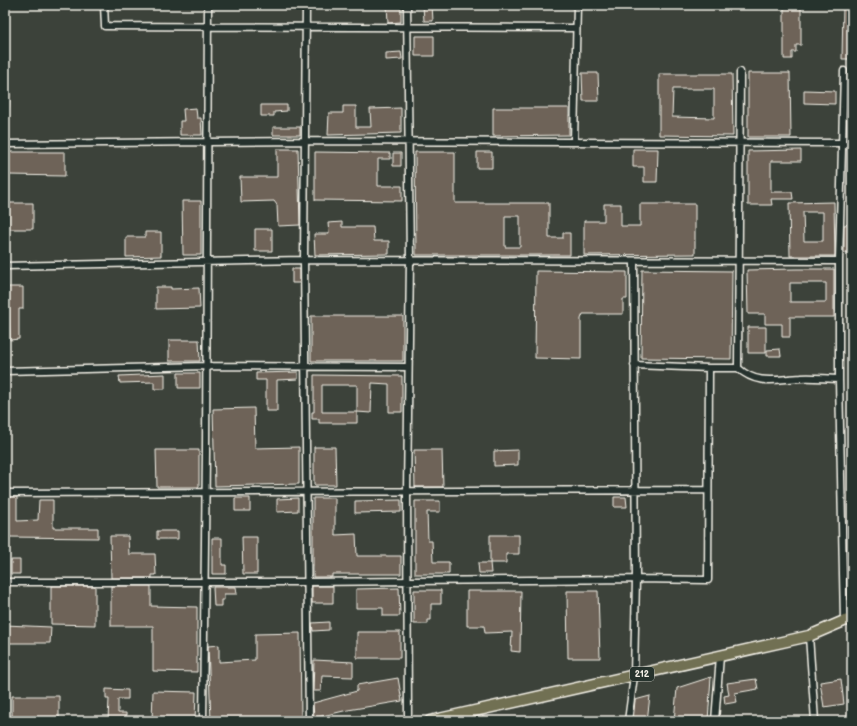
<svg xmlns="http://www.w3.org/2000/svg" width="857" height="726" font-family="'Balsamiq Sans',sans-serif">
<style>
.building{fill:#6e6459;stroke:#f4f1e8;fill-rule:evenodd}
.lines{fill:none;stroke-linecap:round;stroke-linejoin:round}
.street-casing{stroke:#f4f1e8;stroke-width:9}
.primary-casing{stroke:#f4f1e8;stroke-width:13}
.street{stroke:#26332d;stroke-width:6}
.primary{stroke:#716f52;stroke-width:10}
.labels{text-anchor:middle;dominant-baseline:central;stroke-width:4;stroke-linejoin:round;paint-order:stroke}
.shield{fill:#26332d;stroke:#b6b8b0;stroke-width:1}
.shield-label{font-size:9px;font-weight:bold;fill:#f4f1e8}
</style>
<rect width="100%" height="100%" fill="#3c423a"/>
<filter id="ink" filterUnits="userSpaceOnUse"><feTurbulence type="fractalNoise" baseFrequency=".025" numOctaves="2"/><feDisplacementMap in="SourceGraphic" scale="8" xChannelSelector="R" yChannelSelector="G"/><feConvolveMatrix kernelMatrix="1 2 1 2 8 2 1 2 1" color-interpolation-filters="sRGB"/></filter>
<g filter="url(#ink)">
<path class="building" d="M387,5H401V22L388,23Z
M423,5H432L433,21H424Z
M784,5H801V45H796V52H792V59H784Z
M843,5H852V59H842Z
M415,36H434V56H415Z
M401,52L402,59L386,60V53Z
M582,73H598L599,101H583Z
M748,73H790L791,137H748Z
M659,74H732L733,136L659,135ZM673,89H714V118L672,117Z
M804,90L835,91V104L804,103Z
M261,105H287V111L274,112V116H261Z
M343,106H356V127H371L370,109L401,108V133L328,135L329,113H343Z
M196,108L197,118H201L202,135H180V121H184L183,109Z
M493,108H569V135L493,136Z
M273,127H300V135H273Z
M277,149H298L300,225L278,226L277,205L274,201L241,202L240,177H277Z
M633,149H658L657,182H644V167H633Z
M801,150V161H771V192H792L793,199H771L772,205H748V151Z
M9,152H65V176L9,175Z
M315,152L390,153V159H378V186H402V201L315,200Z
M415,152H455V203H549V238H563V233H570V255H416ZM505,216H520V247H505Z
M477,152H492V168H477Z
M393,153H401V166H393Z
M182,201H201V255H183Z
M834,202L835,256H790L789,203ZM803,212H823V241H804Z
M8,203H33V229H8Z
M604,204H621V226H640V204H695V254L584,255V221H604Z
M342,222V227H373L374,241H389V254L315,255L314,234H329L328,223Z
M852,224V253H844V225Z
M255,229H272V251H255Z
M145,232H161V256L126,257V237H145Z
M292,269H300V283H292Z
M796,269H834V317H790V337H782V324H765V314H748L747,270ZM790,283H826V302H790Z
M642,270L732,271L731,359L641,358Z
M536,271L627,272V299H623V314H583L581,319V359L535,358Z
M8,287H23V309H19V339L10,340L9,309H7Z
M156,287H171V289L199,288L200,308L156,309Z
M311,316H403V361H311Z
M748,327H766V353H748Z
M169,340H199L200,361H169Z
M780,349L781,356H767V350Z
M298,372V379L277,380V411H266V380H256V373Z
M178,373H200V388H178Z
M165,374V389H154V382L120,383L119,376Z
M314,375L402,376V412H389V384L372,383L371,413L357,412V423H319V419H312V412H314ZM322,385H357V412H322Z
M254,408L255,448L299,447V484L215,486L213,409Z
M314,447H335L336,485H314Z
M156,450H199V487H157Z
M414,450H442L443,487H415Z
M518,450V465L494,466V451Z
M8,497H17V521L38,520L39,500H53V528H98V538L9,537Z
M614,497H626L627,507H614Z
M235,498H250V511H235Z
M298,498V511L277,512V499Z
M313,498H335V535L356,534L357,556H401V574H332V577H313Z
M401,500V512L355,513V501Z
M415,501H440V512H427L428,541H432L433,562H449V574H415Z
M157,531H178V539H157Z
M490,535H519V554H506V563H490Z
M110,536H128L129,554H155L156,575H152V578H111Z
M242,537H257V574H243Z
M212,538H222V565H226V574H212Z
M11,560H20V574H11Z
M478,563H490L491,573H479Z
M51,586H95V625L51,624Z
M111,586H151V606L197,607V672L153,671V626H111Z
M312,586H333V603H312Z
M213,587H236L237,594H224V600H221V606H214Z
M399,588L400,616H383V608H356V589Z
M414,590H441V604H431V620H428V624H414Z
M467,591H521L520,652L511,651L512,632L485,633L484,626H467Z
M567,591H598L600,658H568Z
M329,622V630L313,631L312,623Z
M5,625L51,627L50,643H6Z
M357,632H400V658H357Z
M300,633L301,721H256V719L211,721L208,646L219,645V662L255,660V634Z
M314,660L353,662V677L322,676L321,691H313Z
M711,677L708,721H674L677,688Z
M398,678L402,701L348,710L314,718L313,703L357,691V685Z
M756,679L758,689L735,693L737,702L725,704L724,696L729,695L727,683Z
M841,679L844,704L824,707L820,682Z
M106,689L128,690V699H118V713H126V721H108L109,699H106Z
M153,691L196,692L195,721H152Z
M12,696H59V721H12Z
M650,696L647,721H633L635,700Z"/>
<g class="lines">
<g class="street-casing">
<path id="street" d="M104,5L105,26L576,28
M306,5L304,260L309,721
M407,5L410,260L407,492L408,721
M844,71L839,261V379L844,621
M5,82L6,95L5,106
M574,142L577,5
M5,144L305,141L841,143L852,146
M5,266L304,260L839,261
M709,368H738C758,386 776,379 801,378C813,377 826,379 839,379
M738,368L740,72
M5,371L206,366L408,367
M5,493L708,490
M5,582H308L636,579L708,580L709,368L634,365
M809,636L815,721
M203,721L206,453L208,5
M628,721L634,676L636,579L634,261
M715,721L720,656"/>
</g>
<g class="primary-casing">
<path id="primary" d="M430,721L809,636L844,621L852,619"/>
</g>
<use href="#street" class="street"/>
<use href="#primary" class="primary"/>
</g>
</g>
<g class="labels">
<rect class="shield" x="630" y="667" width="24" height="14" rx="3"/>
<g class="shield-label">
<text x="642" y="674">212</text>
</g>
</g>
<rect width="857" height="726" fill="none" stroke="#26332d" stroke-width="20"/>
<rect x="10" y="10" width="837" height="706" fill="none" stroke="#f4f1e8" stroke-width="1.5" filter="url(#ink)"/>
</svg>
